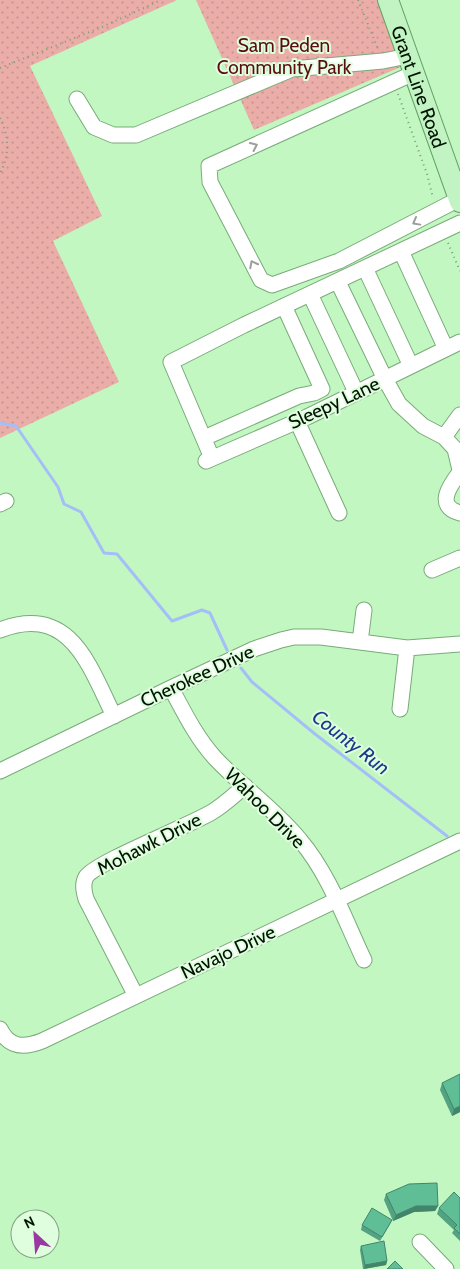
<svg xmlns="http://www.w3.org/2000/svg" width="460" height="1269" font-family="Cabin,sans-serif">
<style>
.grass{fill:url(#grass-dots)}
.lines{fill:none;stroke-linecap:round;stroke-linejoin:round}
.stream{stroke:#a4bff8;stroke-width:3}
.minor-casing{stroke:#79ab79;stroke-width:17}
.major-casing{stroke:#65a065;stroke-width:22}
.path{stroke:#779d76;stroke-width:2;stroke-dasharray:1 4;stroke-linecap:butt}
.minor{stroke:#fff;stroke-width:15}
.major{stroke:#c2f4c3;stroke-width:20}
.wall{fill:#53a382}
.shaded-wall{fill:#43856a}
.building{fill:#60be97;stroke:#43856a}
.oneway{stroke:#9aa09a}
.labels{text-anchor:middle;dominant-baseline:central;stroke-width:4;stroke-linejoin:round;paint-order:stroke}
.park-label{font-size:19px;fill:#5a0c10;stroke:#defedd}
.street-label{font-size:19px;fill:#021202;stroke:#defedd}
.water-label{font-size:20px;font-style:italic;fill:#1b3a8a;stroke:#defedd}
</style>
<defs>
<pattern id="grass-dots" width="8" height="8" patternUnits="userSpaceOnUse" patternTransform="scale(1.25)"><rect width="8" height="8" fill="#eaada8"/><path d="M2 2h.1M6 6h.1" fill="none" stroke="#c7948f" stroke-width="1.8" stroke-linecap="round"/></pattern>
</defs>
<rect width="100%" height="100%" fill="#c2f7c1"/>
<path class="grass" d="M0,0H177L30,66L102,216L53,241L119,382L0,438Z
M196,0H386L410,63L254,130Z"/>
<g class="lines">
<path class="stream" d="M0,423L16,426L58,487L64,504L81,512L104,553L117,554L172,621L202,610L210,613L227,650
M241,668L252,682L315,734L447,836"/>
<g class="minor-casing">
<path id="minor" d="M414,73L209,166L210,182L261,280L272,285L339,261L459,199
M77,99L94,127L113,135H136L292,69L383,61L408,56
M401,251L446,349
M365,268L411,366
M338,282L385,379L399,404L423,426L444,437L455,449L460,470
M310,294L356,392
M297,421L339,513
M444,437L460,415
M204,438L299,396L314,393L322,389L284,306
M212,458L171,362L244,325L460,223
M206,461L307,417L460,342
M460,472C451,484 434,506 460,513
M0,504L6,501
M432,570L460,558
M0,630C70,603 89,665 114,716
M360,642L364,610
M171,688C184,712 196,737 215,758C242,787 275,809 300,840C329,874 345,920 364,960
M400,709L407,648
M0,771L171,688L254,649L281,640L294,637H321L407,648L460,644
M136,996L86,899C84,892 82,884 86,877C94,863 191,825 212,812C224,805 234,795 245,786
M0,1029C9,1048 24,1048 42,1041L460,841
M420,1242L446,1269"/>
</g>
<g class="major-casing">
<g id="major">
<path id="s1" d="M388,0L460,202"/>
</g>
</g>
<path class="path" d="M358,0L378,49
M0,68L102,27L161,0
M398,94L427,174L433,198
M0,118C9,136 10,155 0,173
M448,243L460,271"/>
<use href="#minor" class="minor"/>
<use href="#major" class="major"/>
</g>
<path class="wall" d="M442,1083L460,1112L452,1116L440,1090Z
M386,1194L438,1206L435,1211L414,1212L393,1221L384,1200Z
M460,1198V1241L452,1233L454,1230L437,1214L439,1208Z
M392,1220L390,1224L380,1241L361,1230L362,1225Z
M361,1246L387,1261L386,1265L363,1269L360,1250Z"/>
<path class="shaded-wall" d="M460,1106V1112L452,1116L454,1109Z
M416,1206H438L435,1211L414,1212L393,1221L396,1215Z
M387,1261L386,1265L364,1269L365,1265Z"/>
<path class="building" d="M460,1074V1106L454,1109L442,1083Z
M437,1183L438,1206H416L396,1215L386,1194L409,1184Z
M454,1192L460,1198V1234L454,1228L457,1225L439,1208Z
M372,1208L392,1220L382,1237L362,1225Z
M384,1241L387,1261L365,1265L361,1246Z
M395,1261L403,1269H387Z"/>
<defs><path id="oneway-chevron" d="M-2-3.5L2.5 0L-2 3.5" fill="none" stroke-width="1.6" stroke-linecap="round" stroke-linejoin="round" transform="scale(1.25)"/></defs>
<g class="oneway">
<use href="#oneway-chevron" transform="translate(254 146) rotate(-25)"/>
<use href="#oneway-chevron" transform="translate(416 222) rotate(151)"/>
<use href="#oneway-chevron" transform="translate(253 264) rotate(-117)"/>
</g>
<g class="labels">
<g class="park-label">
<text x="284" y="45">Sam Peden<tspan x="284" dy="22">Community Park</tspan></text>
</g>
<g class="street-label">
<text stroke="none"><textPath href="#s1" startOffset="92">Grant Line Road</textPath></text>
<text transform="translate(334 403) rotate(-25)">Sleepy Lane</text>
<text transform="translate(197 676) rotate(-25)">Cherokee Drive</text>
<text transform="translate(265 808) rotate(45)">Wahoo Drive</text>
<text transform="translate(149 844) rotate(-27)">Mohawk Drive</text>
<text transform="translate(228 952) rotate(-25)">Navajo Drive</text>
</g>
<g class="water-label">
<text transform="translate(351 742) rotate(38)">County Run</text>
</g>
</g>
<g transform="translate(35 1234) rotate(334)"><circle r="24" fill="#defedd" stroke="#86a085"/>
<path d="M0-4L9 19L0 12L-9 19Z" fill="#9838a1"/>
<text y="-8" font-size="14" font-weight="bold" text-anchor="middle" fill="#021202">N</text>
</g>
</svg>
